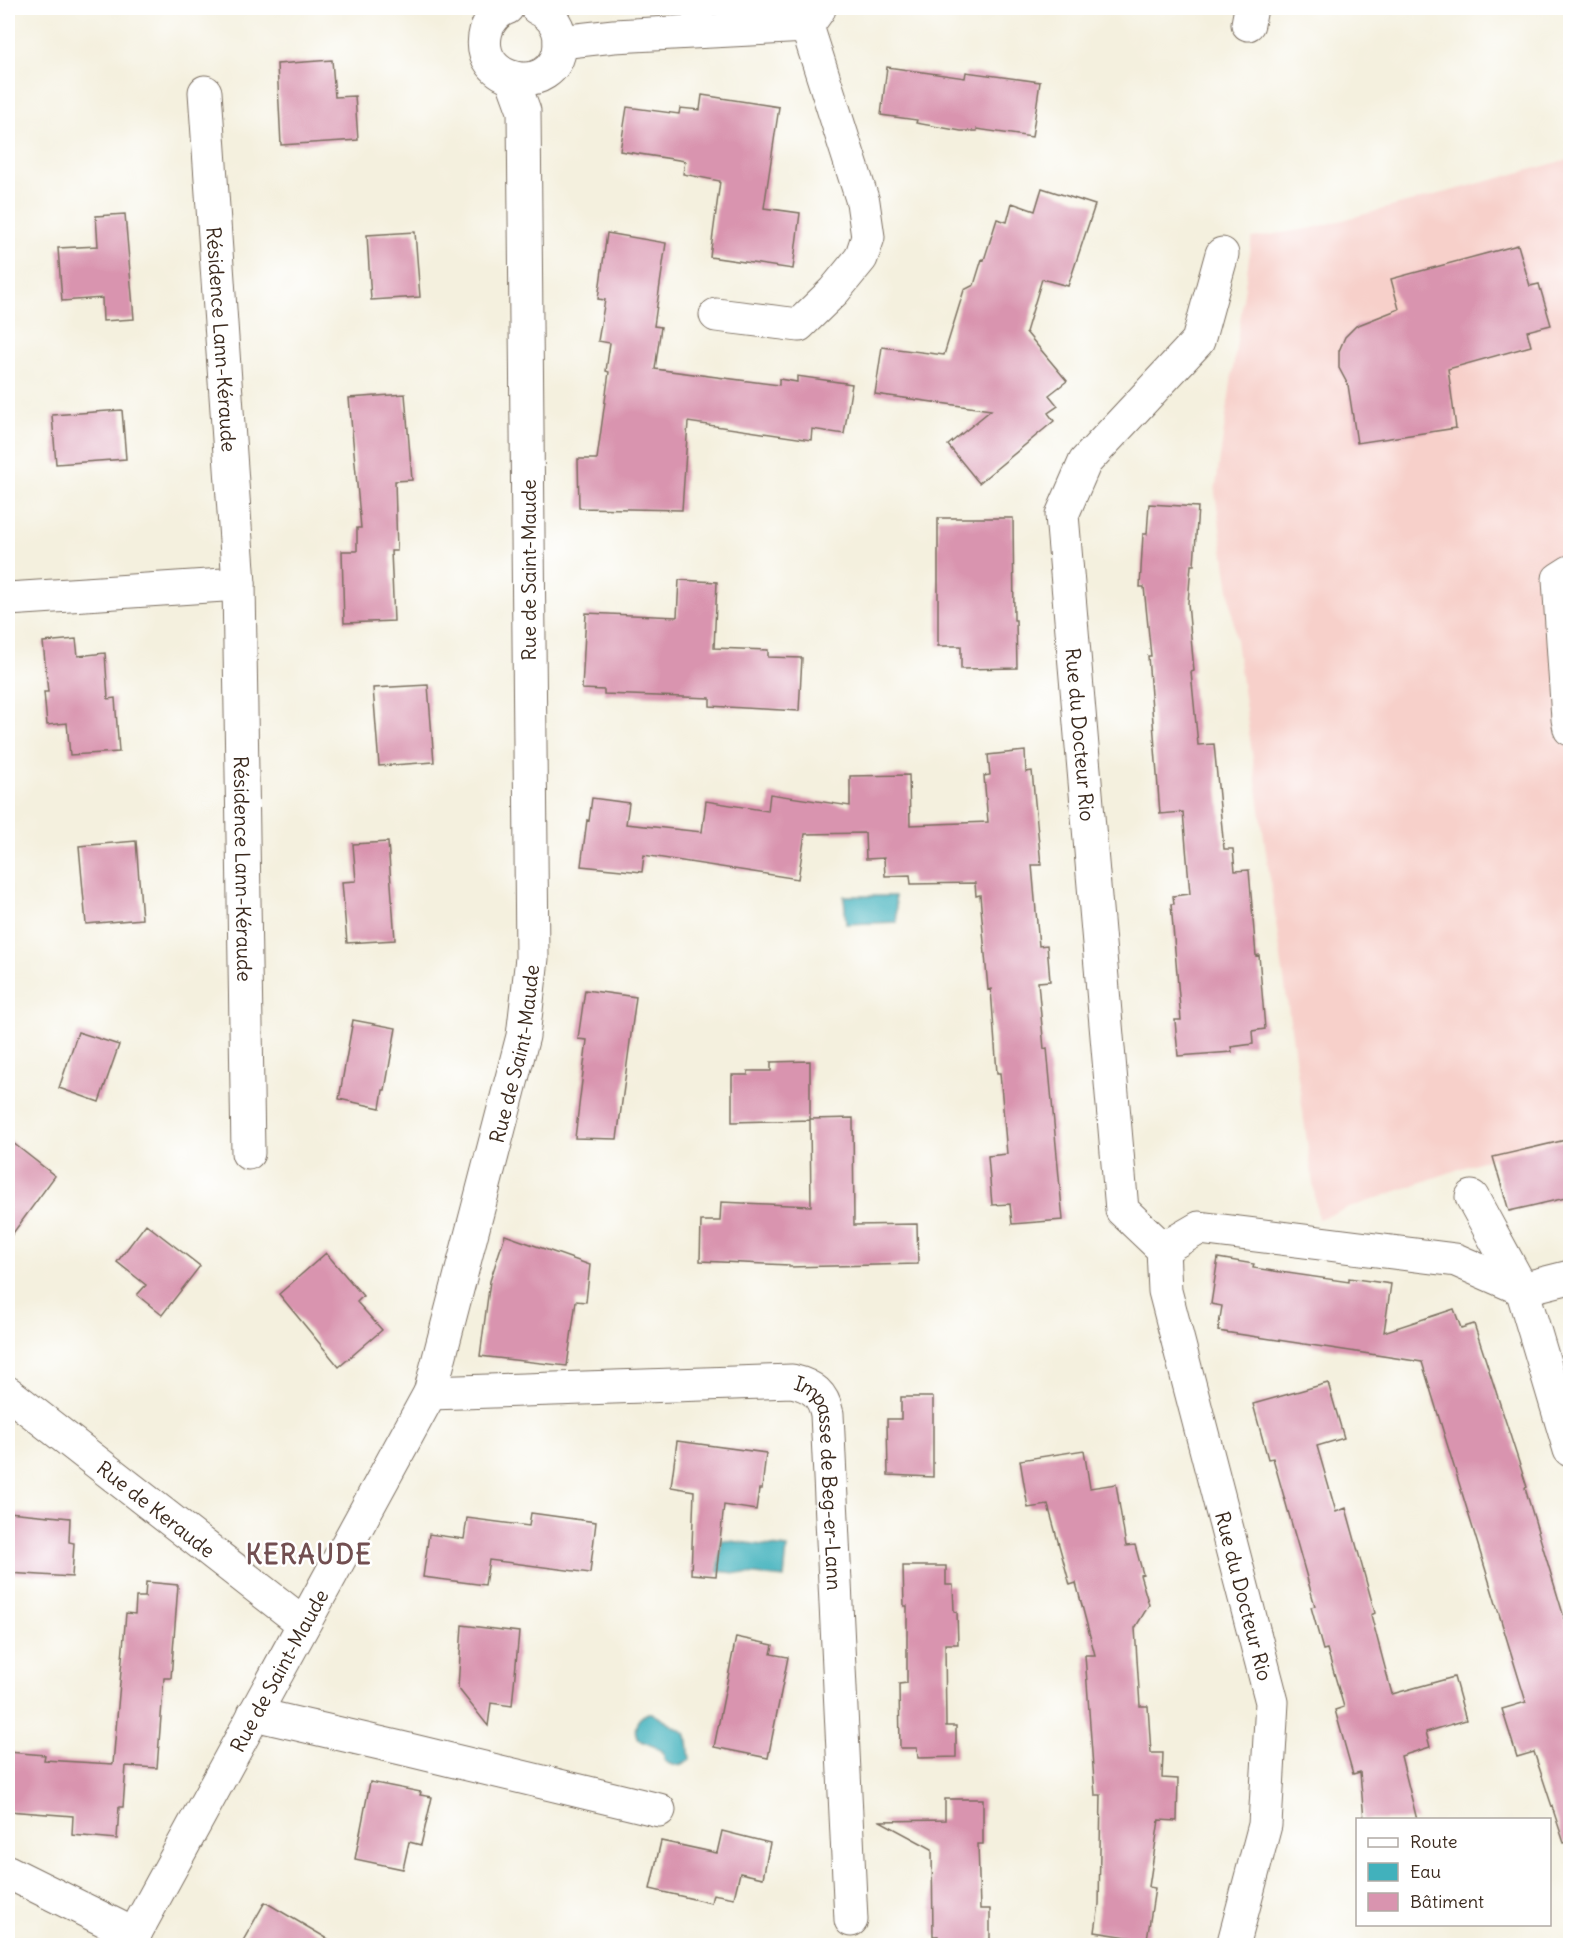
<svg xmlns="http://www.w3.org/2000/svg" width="1578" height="1953" font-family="Delius,sans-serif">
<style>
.built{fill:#f7d0ca}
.water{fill:#41b1bc;stroke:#3e6e6d;stroke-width:1.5}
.building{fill:#d994af}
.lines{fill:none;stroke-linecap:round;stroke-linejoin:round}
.minor-casing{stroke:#7c6f61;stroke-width:35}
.minor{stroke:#fff;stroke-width:33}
.labels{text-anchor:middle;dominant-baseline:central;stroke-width:5;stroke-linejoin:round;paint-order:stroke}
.street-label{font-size:20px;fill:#3b2a1e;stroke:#fff}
.district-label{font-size:26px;font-weight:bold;letter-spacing:1.5px;fill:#724f51;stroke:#fff}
</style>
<rect width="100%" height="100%" fill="#fff"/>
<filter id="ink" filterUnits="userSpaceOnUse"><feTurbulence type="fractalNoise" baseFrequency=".0167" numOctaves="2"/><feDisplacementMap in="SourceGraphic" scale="12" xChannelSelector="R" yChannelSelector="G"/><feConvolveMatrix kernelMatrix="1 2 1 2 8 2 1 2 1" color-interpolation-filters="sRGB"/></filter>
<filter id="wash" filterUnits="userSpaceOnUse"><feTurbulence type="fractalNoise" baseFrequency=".008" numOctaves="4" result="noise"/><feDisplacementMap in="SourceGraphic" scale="24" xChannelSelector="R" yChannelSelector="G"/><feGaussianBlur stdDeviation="1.35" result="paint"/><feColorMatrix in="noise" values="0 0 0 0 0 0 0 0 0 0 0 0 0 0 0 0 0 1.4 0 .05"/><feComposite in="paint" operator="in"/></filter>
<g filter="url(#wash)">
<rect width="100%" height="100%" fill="#f4f0de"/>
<path class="built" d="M1570,159V1136L1559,1139V1141L1493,1157L1318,1219L1215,492L1252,238L1313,228Z"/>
<path class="water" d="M844,896H895L897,922L846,924Z
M722,1540L787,1548L784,1578L718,1571Z
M648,1713H652L685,1733L688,1742L690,1760C681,1765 671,1769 664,1759C664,1754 665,1754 661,1750C652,1743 632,1744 636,1726C637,1719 642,1716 648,1713Z"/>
<g id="blocks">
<path class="building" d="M332,60L335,97L355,96L358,140L281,145L277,64Z
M887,67L965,78L966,72L1040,82L1032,137L977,129V131H961L916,123L917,120L881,115Z
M702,95L779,107L764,208L800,213L793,269L710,257L720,181L683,174L685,161L620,151L627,107L679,114L680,108L700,110Z
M1042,188L1095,205L1068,286L1042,279L1026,332L1067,381L1049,395L1058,406L1048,413L1054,421L979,483L948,445L991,410L875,394L882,347L944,355L964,290L974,285L982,259L984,260L997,219L1007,222L1012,203L1035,211Z
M125,214L134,319L103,321L102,298L62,301L58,248L98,246L96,216Z
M415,232L420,297L371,300L367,235Z
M607,233L666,243L654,326L661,327L655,369L779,385V379L797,382V376L852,384L844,434L812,429L811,440L688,422L682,510L579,508L578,459H597L609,372L606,371L610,343L598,341L605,300L598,299Z
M1518,245L1530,286L1539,284L1551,325L1527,331L1531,346L1448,369L1456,428L1357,443L1348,385L1339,368V351L1345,337L1356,326L1399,309L1391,279Z
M405,394L412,480L395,481L397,551H391L394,621L344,623L342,551H357V528H361L349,398Z
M122,410L126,459L56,464L52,415Z
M1149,504L1198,507L1194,565H1191L1188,603L1194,671L1191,672L1198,745L1214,744L1224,849H1233L1235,871L1249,870L1256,956L1259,955L1265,1029L1252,1031L1253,1044L1231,1047L1232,1052L1178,1056L1175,1020H1181L1171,904H1174L1173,896L1190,894L1183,812L1160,814L1148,656H1151L1144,587H1140L1143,534H1147Z
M938,518H1013L1014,620H1016L1017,668L961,669V646H938Z
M679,580L717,582L714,648L768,650V657L802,658L799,711L710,706V698L604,694V690L582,689L586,613L677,617Z
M76,639L78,656L105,653L108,699L115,698L119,752L70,755L67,723L47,725L44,692H48L43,642Z
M428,685L434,762L379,766L373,688Z
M1025,751L1026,772L1032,771L1041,865H1032L1039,946L1047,945L1050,981L1038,982L1044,1049L1047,1048L1063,1220L1012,1224L1010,1204L992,1205L988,1156L1007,1154L1000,1073H997L991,989L988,990L980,895L976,896L975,883L911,884L910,875L885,876L884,858L866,859L865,833L805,834L798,879L644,855L642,872L581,866L587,820L589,821L592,798L629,803L626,824L702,832L706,801L768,811L770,794L850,806V776L909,775L910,825L988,822L984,776L990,775L988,755Z
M136,841L142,919L86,924L79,846Z
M388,842L395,940L347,943L342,882L356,881L353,844Z
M585,990L636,997L617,1139L575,1138L587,1040L578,1039Z
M353,1020L396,1028L385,1090H383L380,1108L339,1099Z
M78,1032L119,1045L99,1102L59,1088Z
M810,1061V1120L732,1122V1075H748V1071H771V1062Z
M853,1118L854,1225L917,1224L918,1264L789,1267V1265L700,1261L701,1221H720L721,1202L811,1206L810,1119Z
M8,1139L55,1176L8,1240Z
M1570,1139V1197L1509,1211L1493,1157Z
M146,1224L200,1266L162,1315L137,1295L146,1285L117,1262Z
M505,1235L590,1265L586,1302L576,1301L567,1366L480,1356L490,1281Z
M326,1253L363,1296L357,1302L382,1330L339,1367L279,1294Z
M1218,1258L1254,1264L1253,1268L1349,1282V1278L1391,1284L1384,1332L1454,1309L1461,1328L1474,1324L1527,1487L1525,1488L1570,1637V1842L1564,1843L1534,1752L1517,1757L1502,1709L1526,1702L1422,1362L1218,1331L1222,1306L1211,1304Z
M1328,1383L1344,1438L1317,1446L1336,1512L1346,1508L1375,1613L1371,1615L1392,1694L1454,1677L1466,1720L1426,1732L1430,1747L1401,1756L1417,1820H1364L1360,1772L1353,1774L1335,1710L1344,1707L1327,1649L1323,1650L1311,1607L1315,1606L1273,1458L1268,1459L1253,1404Z
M901,1397H933V1477L888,1475L887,1419H901Z
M677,1441L766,1453L762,1489H759L756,1510L724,1505L716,1576L691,1574L694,1491L671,1487Z
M1084,1450L1090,1488L1116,1484L1126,1546L1135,1545L1143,1574L1140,1575L1149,1605L1135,1628L1140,1706H1148L1151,1753H1163L1162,1778L1178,1779L1177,1821L1159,1820L1149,1887L1155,1888L1147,1940L1095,1932L1099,1904L1101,1795H1095L1085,1655H1095L1076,1583L1070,1585L1048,1505L1028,1508L1020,1460Z
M8,1512L70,1518L69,1542L74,1543L72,1577L8,1573Z
M531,1513L596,1522L590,1573L489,1560L485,1585L423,1577L429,1534L464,1539L467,1518L529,1526Z
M903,1566H946V1585H953L954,1611L957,1612L958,1644H945L946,1726H956V1757L918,1758L917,1748H900L899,1684L907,1683V1606H904Z
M146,1582L178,1585L171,1678H164L157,1768L126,1766L123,1807H119L117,1839L72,1835L73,1816L8,1811V1752L45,1755L44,1760L113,1764L126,1613L135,1614L136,1597H145Z
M462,1625L519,1632L512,1706L491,1703L488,1726L458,1688Z
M736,1637L773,1645L771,1654L788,1657L768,1758L714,1747Z
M370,1782L421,1792L420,1795L432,1797L421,1845L409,1842L403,1869L355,1859Z
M945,1799H983V1844H978L980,1909H990V1946H938V1936H933L932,1849L880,1821L945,1820Z
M722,1831L770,1843L763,1878L740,1873L734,1898L713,1894L711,1903L650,1889L661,1841L717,1853Z
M265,1902L340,1946H240Z"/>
</g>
</g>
<g filter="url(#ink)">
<use href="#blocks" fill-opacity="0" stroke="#7c6f61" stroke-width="1.5"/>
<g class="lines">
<g class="minor-casing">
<g id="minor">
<path d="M507,8C497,11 489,21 486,31C472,84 556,99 560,45C561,28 552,15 537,8"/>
<path d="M1248,24L1251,8"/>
<path d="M560,42L614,36L807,26L819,9"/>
<path id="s1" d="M205,92L239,584L248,1153"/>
<path id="s2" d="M1222,254L1198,341L1085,462L1062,515L1122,1210L1163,1249L1165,1291L1272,1702L1265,1825L1233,1946"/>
<path d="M716,315L799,325L834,291L861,258L868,237L863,202L807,26"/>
<path d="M1570,572L1559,579L1568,719L1570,729"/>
<path d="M8,599L239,584"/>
<path d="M1472,1197L1522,1289L1570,1450"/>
<path d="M1163,1249L1199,1228L1456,1260L1522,1289L1570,1277"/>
<path id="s3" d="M8,1393L303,1623"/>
<path id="s4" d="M430,1393L792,1381C813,1386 823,1394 827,1414L851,1920"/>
<path d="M254,1714L401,1748L659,1810"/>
<path d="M8,1872L135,1935"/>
<path id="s5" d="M128,1946L430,1393L523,1036L532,958L524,111L512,78"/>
</g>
</g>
<use href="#minor" class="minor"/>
</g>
</g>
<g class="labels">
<g class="street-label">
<text stroke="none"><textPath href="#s1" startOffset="248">Résidence Lann-Kéraude</textPath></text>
<text transform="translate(528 570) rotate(-90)">Rue de Saint-Maude</text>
<text stroke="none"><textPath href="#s2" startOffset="534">Rue du Docteur Rio</textPath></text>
<text stroke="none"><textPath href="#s1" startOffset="778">Résidence Lann-Kéraude</textPath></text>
<text stroke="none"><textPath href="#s5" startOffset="980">Rue de Saint-Maude</textPath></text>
<text stroke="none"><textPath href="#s4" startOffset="478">Impasse de Beg-er-Lann</textPath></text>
<text stroke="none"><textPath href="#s3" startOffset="188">Rue de Keraude</textPath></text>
<text stroke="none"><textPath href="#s2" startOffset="1425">Rue du Docteur Rio</textPath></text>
<text stroke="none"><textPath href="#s5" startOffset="314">Rue de Saint-Maude</textPath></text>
</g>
<g class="district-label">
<text x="309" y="1554">KERAUDE</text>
</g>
</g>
<rect width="1578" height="1953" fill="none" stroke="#fff" stroke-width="30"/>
<rect x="1356" y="1818" width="195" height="108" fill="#ffffff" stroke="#b1aaa5" stroke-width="1.5"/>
<rect x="1368" y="1838" width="30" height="9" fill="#ffffff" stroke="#b1aaa5" stroke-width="1.5"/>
<text x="1410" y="1848" font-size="18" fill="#3b2a1e">Route</text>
<rect x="1368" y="1863" width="30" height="18" fill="#41b1bc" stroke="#b1aaa5" stroke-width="1.5"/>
<text x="1410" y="1878" font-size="18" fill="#3b2a1e">Eau</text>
<rect x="1368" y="1893" width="30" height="18" fill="#d994af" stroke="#b1aaa5" stroke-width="1.5"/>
<text x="1410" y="1908" font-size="18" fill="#3b2a1e">Bâtiment</text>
</svg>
